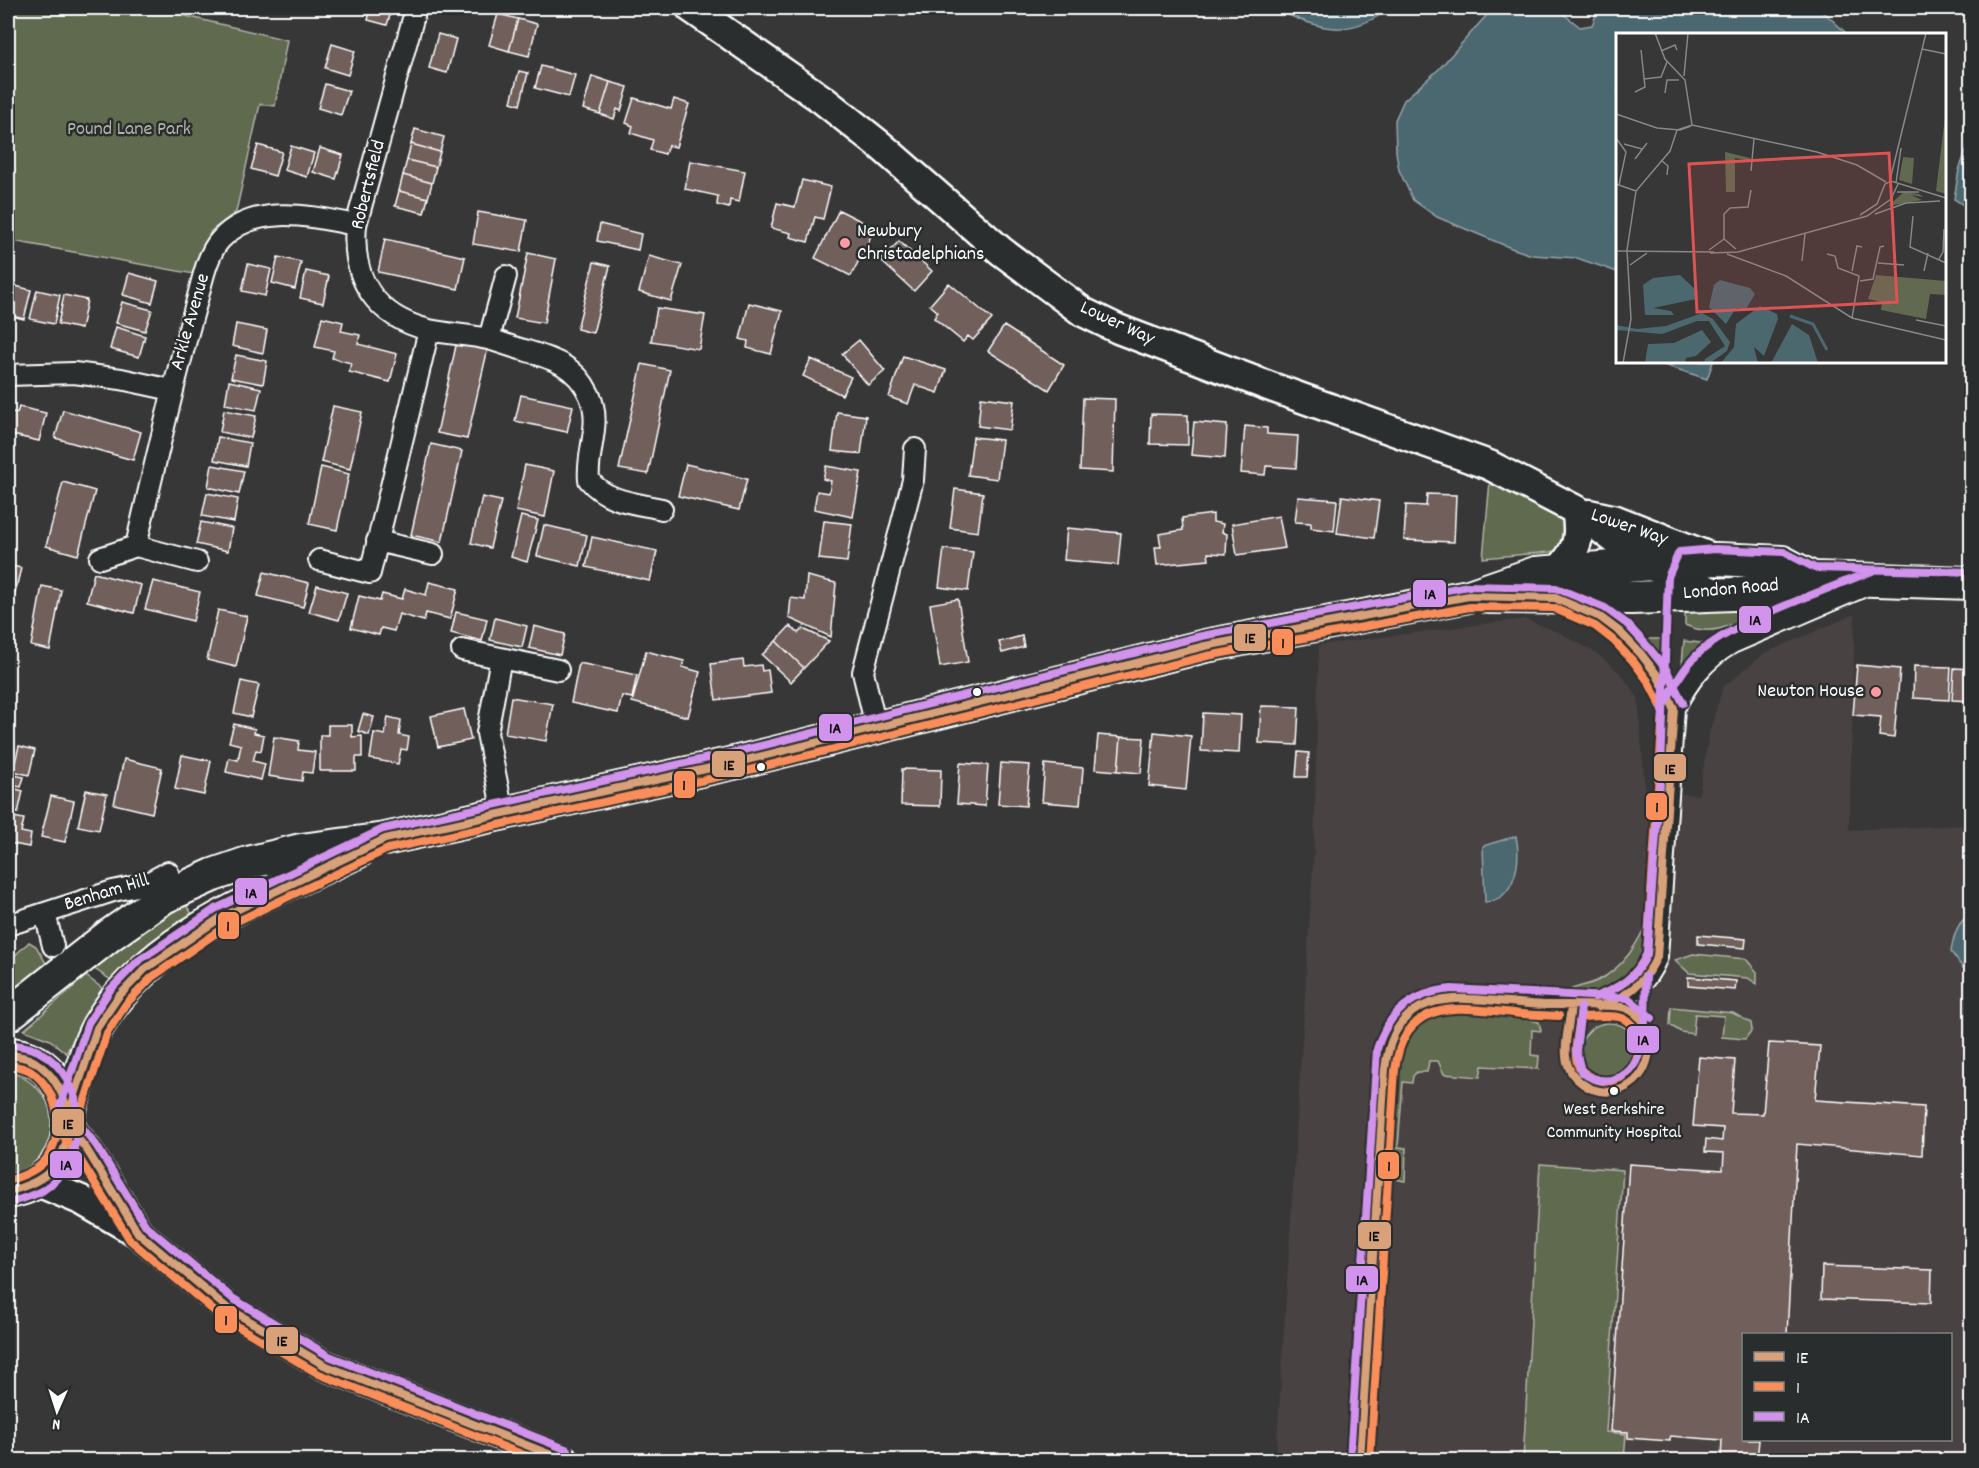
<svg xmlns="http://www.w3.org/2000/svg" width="1979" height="1468" font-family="Dekko,sans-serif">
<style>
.built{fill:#494342;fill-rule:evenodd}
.green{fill:#616a50;stroke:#b0b4a8;stroke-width:1.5}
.water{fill:#4b686f;stroke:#93a4a9;stroke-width:1.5}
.building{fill:#705e5a;stroke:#fff;stroke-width:1.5}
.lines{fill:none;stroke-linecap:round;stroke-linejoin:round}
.street-casing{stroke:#fff;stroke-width:24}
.secondary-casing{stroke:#fff;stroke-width:33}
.primary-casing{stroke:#fff;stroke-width:36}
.street{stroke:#2a2d2e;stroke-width:20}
.secondary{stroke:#2a2d2e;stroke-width:28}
.primary{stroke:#2a2d2e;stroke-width:32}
.bus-1-casing{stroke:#2a2d2e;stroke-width:12}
.bus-2-casing{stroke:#2a2d2e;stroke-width:12}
.bus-3-casing{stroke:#2a2d2e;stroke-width:12}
.bus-1{stroke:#d9a179;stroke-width:8}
.bus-2{stroke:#fa8e5a;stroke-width:8}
.bus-3{stroke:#d193ec;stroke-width:8}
.poi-dot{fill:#ff9aa2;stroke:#2a2d2e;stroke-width:2}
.bus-dot{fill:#fff;stroke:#2a2d2e;stroke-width:2}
.labels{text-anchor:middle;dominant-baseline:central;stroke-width:5;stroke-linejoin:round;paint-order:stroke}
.bus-label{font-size:18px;fill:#fff;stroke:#2a2d2e}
.park-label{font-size:20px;fill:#b0b4a8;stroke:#2a2d2e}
.street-label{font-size:20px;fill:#fff;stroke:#2a2d2e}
.poi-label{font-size:20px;fill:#fff;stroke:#2a2d2e;text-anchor:start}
.inset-river{fill:none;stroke:#4b686f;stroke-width:3}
.inset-road{fill:none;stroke:#888787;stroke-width:1.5}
.view{fill:#de5353;fill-opacity:0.15;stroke:#de5353;stroke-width:3}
.inset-edge{fill:none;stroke:#fff;stroke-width:3}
.line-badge{stroke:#2a2d2e;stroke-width:2}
.pale-badge-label{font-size:16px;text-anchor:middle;font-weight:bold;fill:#111}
</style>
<rect width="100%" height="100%" fill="#383737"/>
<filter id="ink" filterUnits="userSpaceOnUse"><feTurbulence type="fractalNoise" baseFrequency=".0167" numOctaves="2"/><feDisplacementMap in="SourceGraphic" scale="12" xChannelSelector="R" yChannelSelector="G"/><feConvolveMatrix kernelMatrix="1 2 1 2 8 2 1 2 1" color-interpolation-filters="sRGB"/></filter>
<g filter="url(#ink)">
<path class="built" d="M1855,614L1849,830L1971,825L1972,1444L1966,1460H1276L1314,850L1319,645L1524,619L1560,633L1596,653L1621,674L1638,698L1645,792L1699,795L1709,734L1723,687L1765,653ZM1744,1334H1950V1440H1744Z"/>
<path class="green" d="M8,8H152L287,40L275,106L260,104L236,212L211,231L194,274L8,240Z
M1490,481L1562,520L1566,528L1561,549L1550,552L1483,558Z
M1685,609H1780L1782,613L1764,622L1757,617L1739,626L1738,634L1730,625C1714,632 1701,632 1685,625Z
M1650,639H1667L1665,675L1641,643Z
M1684,641L1717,645L1681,676Z
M184,902L196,920C164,936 137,954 111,980L93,968L142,928Z
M1650,916C1645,978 1625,999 1562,994C1569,988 1586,986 1597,981C1624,968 1638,943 1650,916Z
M29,942L36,946L50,970L8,1003V962Z
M1693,954L1746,959L1757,972V984L1748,978L1689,973L1675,960Z
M86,976L102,988L66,1053L50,1040L24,1030Z
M1671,1007L1733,1013L1751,1023L1752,1030L1745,1039L1722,1037L1724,1016L1695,1014L1693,1034L1681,1032L1670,1025Z
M1463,1008L1519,1011L1518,1018L1539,1022L1541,1031L1532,1030L1531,1055L1539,1056L1538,1069L1482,1066L1480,1077L1444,1074L1438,1061H1429L1427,1072H1417L1413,1076L1412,1083L1403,1082L1398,1147L1406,1148L1405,1181C1396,1180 1392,1177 1389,1169L1396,1060C1407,1027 1428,1012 1463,1008Z
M1580 1052a29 29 0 1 1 58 0a29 29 0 1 1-58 0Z
M8,1071C67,1090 70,1160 8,1177Z
M1540,1164L1623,1170L1606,1432L1626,1434L1624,1460H1523Z"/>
<path class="water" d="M1271,8H1391C1344,41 1320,28 1271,8Z
M1493,8H1556L1580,27L1592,25L1599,8H1814L1826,14L1847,34H1618L1617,272L1577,258L1532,255L1511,248L1437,217L1413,200L1399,170L1396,152L1395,120L1404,100L1439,69Z
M1971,138V210L1954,199L1959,170Z
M1665,362H1713L1707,379L1664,365Z
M1516,836C1521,861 1516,900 1485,902L1483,846Z
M1971,915V966L1963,968L1951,952C1953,938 1957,920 1971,915Z"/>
<path class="building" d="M371,8H392L387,25L368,20Z
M498,14L518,19L509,51L489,45Z
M518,19L537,24L529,56L509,51Z
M438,34L456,39L447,73L429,68Z
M332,44L355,51L348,75L325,68Z
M541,66L575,75L569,97L535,88Z
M519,71L528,73L520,105L511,102Z
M592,76L610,82L600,114L583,109Z
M610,82L628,87L621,111L617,109L614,119L600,114Z
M325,84L349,91L341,115L318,108Z
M634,98L671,109L674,99L689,104L676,147L668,145L665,154L650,150L653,140L631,133L633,126L626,123Z
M415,129L444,137L440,152L411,144Z
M411,144L440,152L436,167L407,160Z
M258,145L282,152L275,176L251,169Z
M291,146L314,153L307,177L284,170Z
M320,148L343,155L336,179L313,172Z
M407,160L436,167L432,183L403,175Z
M690,161L745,171L739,202L730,200L729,208L717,205L718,196L685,189Z
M403,175L432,183L428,198L399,191Z
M802,180L831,187L823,219L815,217L808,242L790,237L791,233L771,228L777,203L795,207Z
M399,191L428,198L424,213L395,206Z
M839,210L875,228L851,276L815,258Z
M478,212L527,220L521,252L473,244Z
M600,224L641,234L638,250L597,241Z
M385,239L465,257L458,289L378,272Z
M899,241L932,271L914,291L881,261Z
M528,253L556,259L544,323L515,318Z
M649,256L682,265L671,301L639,292Z
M278,257L301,262L295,289L272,283Z
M594,262L610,266L593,333L577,329Z
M248,264L271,269L265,296L242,291Z
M306,271L329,276L323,303L300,298Z
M129,273L158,281L152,303L123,295Z
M949,283L992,319L973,340L968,336L963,342L934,318L938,312L930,305Z
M8,284L31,290L24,319L8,315Z
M37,290L60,295L54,324L30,319Z
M64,295L87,300L81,329L58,324Z
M122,302L152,310L145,331L116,323Z
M749,303L782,311L771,354L747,348L748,341L740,339Z
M657,308L705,315L699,349L651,341Z
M322,317L343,322L341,331L360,335L358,344L397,354L390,382L349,372L351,363L332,358L334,351L315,347Z
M236,324L267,330L263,353L232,346Z
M1004,326L1064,365L1049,390L988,351Z
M116,327L145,336L139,357L110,349Z
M859,340L885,371L868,385L842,354Z
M457,341L488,348L467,439L437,433Z
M236,355L267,361L263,384L231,378Z
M903,356L946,370L938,393L915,385L908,404L889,397Z
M811,359L851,377L842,395L803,376Z
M642,364L670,370L648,474L619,469Z
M229,381L261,388L256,410L225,404Z
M521,395L573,406L567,432L515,421Z
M981,397L1014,401L1010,430L978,426Z
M1083,398L1115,399L1113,472L1080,470Z
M333,406L362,412L350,469L321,462Z
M19,407L46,413L39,441L12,435L10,442L8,441V411L17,413Z
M63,410L141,432L133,460L55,438Z
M224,410L256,416L251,438L220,432Z
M837,412L866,416L861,454L832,451Z
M1151,414L1188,415V445L1150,444Z
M1194,422L1227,425L1225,458L1191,455Z
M1245,426L1267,428V434L1298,436L1296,468L1266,466L1265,475L1241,473Z
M218,437L250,443L246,466L214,460Z
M973,437L1002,440L997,479L968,475Z
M431,444L462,451L442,542L411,535Z
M686,464L747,479L739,510L678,496Z
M212,465L244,471L239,494L208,487Z
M525,465L554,471L545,517L516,511Z
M826,466L861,472L853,517L814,509L817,491L829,493L831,481L823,479Z
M321,467L349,474L337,530L309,524Z
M63,482L95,491L78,555L46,546Z
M955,489L983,493L978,532L950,528Z
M207,493L238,499L234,522L202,516Z
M1427,494L1456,495L1454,542L1404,540L1406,505L1426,506Z
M1342,496L1379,501L1374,538L1337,533Z
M482,497L501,501L490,548L471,543Z
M1298,497L1337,500L1334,531L1311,528V523L1295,522Z
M1213,514V522L1223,524L1222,532L1227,534L1226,554L1208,553L1209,560L1157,565L1155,547H1161L1159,534L1183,530L1182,518Z
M521,516L538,520L527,562L511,557Z
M1279,516L1285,548L1237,555L1232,524Z
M824,521L852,524L847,562L819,559Z
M201,522L232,528L228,551L196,544Z
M544,525L587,535L580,566L537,556Z
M1067,528L1121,533L1118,565L1064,560Z
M592,537L657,551L650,581L586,567Z
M944,549L973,552L968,591L939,587Z
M8,565L21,568L8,621Z
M264,572L309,583L303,607L258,596Z
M94,573L141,585L134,613L87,601Z
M807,576L836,583L831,637L789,618L791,598L805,600Z
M153,581L200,592L193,621L145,609Z
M429,582L458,589L450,619L426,613L424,621L399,614L394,631L381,628L379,635L351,628L359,596L380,601L382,594L402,599L405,589L426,595Z
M317,585L347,593L339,620L309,612Z
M42,586L61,590L50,650L31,646Z
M958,599L968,662L940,667L930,604Z
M218,610L247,616L236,667L207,660Z
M456,612L487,619L482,641L451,633Z
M495,618L527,626L522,647L490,640Z
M534,626L565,634L560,655L529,648Z
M790,626L798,633L803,629L829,641L804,668L776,641Z
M1022,636L1024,647L1002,653L999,642Z
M776,641L804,668L791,682L762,655Z
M646,651L684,661L682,667L700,672L688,717L632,702Z
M743,660L744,667L761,665L762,671L768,670L771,693L716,700L711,664Z
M579,663L637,675L632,698L622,696L618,713L571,703Z
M1857,665L1900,669L1894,738L1879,736L1881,717L1853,715Z
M1914,666L1951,667L1949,700L1913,698Z
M1954,668L1972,669V701L1952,700Z
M241,681L259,685L251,717L234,713Z
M511,697L553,704L546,741L505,734Z
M1261,706L1299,707L1297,745L1259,743Z
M464,709L471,740L438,747L431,716Z
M1203,713L1241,715L1239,753L1201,751Z
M363,714L374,717L369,735L358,731Z
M388,717L401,720L399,735L409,737L407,750L401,749L398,764L370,759L374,733L385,735Z
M234,724L255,729L254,733L264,735L261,751L256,750L253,761L265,764L261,780L226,772L229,758L238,760L241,745L229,742Z
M328,725H352V737L362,736V757H356V771H320V735H328Z
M1154,732L1191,736L1186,790L1149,786Z
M1098,735L1121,737L1118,771L1095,769Z
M274,737L299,741L298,750L315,752L312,773L303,772L302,781L268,776Z
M1121,737L1144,738L1141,773L1118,771Z
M19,746L35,750L29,775L13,771Z
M1298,752L1309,753L1307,777H1296Z
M182,755L211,761L204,795L175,789Z
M124,759L162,768L152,813L114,804Z
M960,763L988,765L985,806L957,804Z
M1001,763L1030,765L1026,806L998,804Z
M1045,764L1083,768L1080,805L1042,802Z
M902,769L941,770L940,806L901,805Z
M13,775L24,777L21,787L11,785Z
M10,787L23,791L18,813L8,811Z
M86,790L107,794L99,830L78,826Z
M51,796L74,801L65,842L41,837Z
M1966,796H1972V817H1965Z
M8,816L24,819L21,832L31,834L29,847L8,843Z
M1698,935L1746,939L1745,948L1698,944Z
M1688,977L1736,981L1735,990L1688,986Z
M1769,1043L1820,1046L1815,1100L1924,1107L1922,1155L1797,1144L1787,1334H1744V1440H1759L1757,1460H1721L1722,1440L1670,1436V1441L1628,1438V1432L1611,1431L1629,1164L1723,1170L1724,1153L1705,1152L1706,1139L1722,1141L1723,1128L1693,1126L1699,1057L1735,1060L1731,1113L1763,1114Z
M1822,1266L1932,1270L1931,1303L1821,1299Z"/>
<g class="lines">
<g class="street-casing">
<path id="street" d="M416,8L356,225C351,280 376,317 429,330C449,334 469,335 488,339C500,342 512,347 524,350C553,359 575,365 589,394C603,423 586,451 589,480C607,502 635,503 662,509
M489,339L506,276
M8,375L74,373L121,379L172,390
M377,541L433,554
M136,546L197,562
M100,558L136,546C154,467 172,389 194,311C201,289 205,256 221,239C256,202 314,217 356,225
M319,560L370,573L429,330
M1566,603C1625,629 1645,651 1674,708
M462,650L558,670
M501,658L487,733L503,813
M876,727L863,672L913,480L915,449
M45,913L53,946
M8,925L113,891L146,884L168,872
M1379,1177C1381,1145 1380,1062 1392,1036C1440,938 1610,1073 1657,957L1674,708C1689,680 1703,660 1732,643L1867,585
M1360,1460L1366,1361"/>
</g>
<g class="secondary-casing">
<path id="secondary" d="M691,8L823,100L881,146L1001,251L1083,312L1118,329L1271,387L1489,465L1576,510L1649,565L1715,593
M1589,514L1616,520L1715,559
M1560,569C1578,550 1581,536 1576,510
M69,1127L87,1150L137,1231
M38,1182L81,1200L138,1233L226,1307L324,1365L564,1460"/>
</g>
<g class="primary-casing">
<path id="primary" d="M1488,597L1632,598L1733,594L1777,589L1812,578L1972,583
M8,1015L110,935L164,897L213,875L248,863L301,850L385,839L738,762L1205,646L1469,596L1536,573L1716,559L1782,562L1812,578
M8,1054C81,1056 96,1178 8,1192
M69,1113C78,1085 84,1052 98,1026C152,933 268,895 359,851"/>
</g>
<use href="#street" class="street"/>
<use href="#secondary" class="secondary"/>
<use href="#primary" class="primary"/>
<g class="bus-1-casing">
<path id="bus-1" d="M8,1054C16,1056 28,1057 35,1062C68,1083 79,1131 56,1164C44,1181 26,1186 8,1192
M69,1127V1113L97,1028L118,997L145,969L220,918L385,839L738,762L1205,646L1469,596L1555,598L1600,617L1620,632L1641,654L1657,675L1674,708L1657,957C1644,984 1626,997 1599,1007
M69,1127L87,1150L138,1233L226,1307L324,1365L564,1460
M1360,1460L1385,1069C1396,974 1476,1002 1544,1005C1558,1005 1616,1004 1626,1008C1656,1020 1656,1067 1631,1084C1620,1092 1605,1094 1592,1089C1553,1071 1568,1040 1571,1006"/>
</g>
<g class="bus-2-casing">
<path id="bus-2" d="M1580,1017C1592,1017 1612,1014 1622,1018C1657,1033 1634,1096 1593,1078C1587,1075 1579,1070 1577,1063C1573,1049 1579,1030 1580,1017Z
M8,1065C15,1066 24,1067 30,1071C58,1089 66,1130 47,1158C38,1171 22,1176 8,1181
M80,1127V1115L107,1033L126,1004L152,977L225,927L388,849L741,772L1207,656L1470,607L1553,608L1595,626L1613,640L1633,661L1648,681L1663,710L1647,954C1636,978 1619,988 1595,997
M61,1133L78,1156L130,1240L220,1316L319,1374L537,1460
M1370,1460L1395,1070C1404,997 1457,1007 1513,1013C1528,1015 1544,1015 1559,1016"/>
</g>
<g class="bus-3-casing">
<path id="bus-3" d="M1665,703C1676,682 1688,659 1709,645C1754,614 1821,592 1872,571
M1595,997C1619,988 1636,978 1647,954L1661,769L1668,577L1679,552L1715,549L1784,552L1815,568L1972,572
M1581,1007L1576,1051L1581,1071C1590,1079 1599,1082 1611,1080C1653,1072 1644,1009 1646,977
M10,1044C19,1046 30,1047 38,1051C90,1078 91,1160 42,1191C33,1196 21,1199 11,1202
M59,1110L88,1023L110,990L138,961L215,909L383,829L736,752L1202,636L1468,586L1556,588L1605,608L1627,624L1649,648L1666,669L1683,703
M77,1121L96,1145L146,1226L232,1298L329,1356L568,1450
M1350,1459L1377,1049C1388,1012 1414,992 1452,989L1628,998L1652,1018"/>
</g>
<use href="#bus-1" class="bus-1"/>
<use href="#bus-2" class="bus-2"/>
<use href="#bus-3" class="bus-3"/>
</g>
</g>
<g class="poi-dot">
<circle cx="845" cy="243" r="6"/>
<circle cx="1876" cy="692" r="6"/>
</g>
<g class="bus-dot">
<circle cx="977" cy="692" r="5"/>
<circle cx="761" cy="767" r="5"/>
<circle cx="1614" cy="1091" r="5"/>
</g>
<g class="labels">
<g class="bus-label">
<text x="1614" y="1110">West Berkshire<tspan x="1614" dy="23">Community Hospital</tspan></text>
</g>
<g class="park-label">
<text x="129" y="130">Pound Lane Park</text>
</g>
<g class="street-label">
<text transform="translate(369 185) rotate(-76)">Robertsfield</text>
<text transform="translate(191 322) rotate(-74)">Arkle Avenue</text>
<text transform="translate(1117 324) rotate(25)">Lower Way</text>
<text transform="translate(1629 528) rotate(19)">Lower Way</text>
<text transform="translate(1731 590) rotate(-5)">London Road</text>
<text transform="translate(107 893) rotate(-17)">Benham Hill</text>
</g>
<g class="poi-label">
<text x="857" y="232">Newbury<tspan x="857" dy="23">Christadelphians</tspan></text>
<text x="1864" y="692" text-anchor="end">Newton House</text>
</g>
</g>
<g transform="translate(1616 33)">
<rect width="330" height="330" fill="#383737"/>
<path d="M330,76V161L320,158ZM109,119L134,125V128L119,125V159H110ZM287,124L298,125L296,151L283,147ZM288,159L303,161L308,164L295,162L306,167L272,173ZM260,242L330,248V262L314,261L310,286L265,277L266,269L252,266Z" fill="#616a50"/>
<path d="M64,242L82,259L80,266L37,275L55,278L58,282H29L27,252L37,245ZM104,247L134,255L139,261L130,276L120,275L110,291L93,274L98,252ZM144,273L161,281L162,286L148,323L138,314L142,330H105L118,314L120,291ZM86,280L97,286L114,309L111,318L94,330H88L89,326L109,313L93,288H81L46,301L0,297V292L21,296L50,293ZM176,291L193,302L202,330H155ZM86,297L95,309L80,323L70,325L69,330H29L32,311L58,310Z" fill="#4b686f"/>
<path class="inset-river" d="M174,283L197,291L211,317"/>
<path class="inset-road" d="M39,0L49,26L69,47L76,92M306,16L330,21M45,18L59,12L61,17M68,43L72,0M28,46L45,44L51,29M19,59L29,54L25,17M49,60L51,47H63M0,81L41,95L64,97L75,93M61,97L76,92L201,119L241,132L270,149M0,105L10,119L3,152M8,111L26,116M19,126L31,110M45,127L52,133L51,142M135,138L138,106M274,147L310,0M280,150L285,115M0,151L20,158M281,159H303M259,181L290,170L324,168M244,182L261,171L269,151L275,148L330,165M297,183L294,214L330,230M120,216L108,206V181L114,175L132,174L135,157M11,217L20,158L54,118L61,97M93,217L108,206M0,218L98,219M94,220L122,219L251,183L275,166L282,151M111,221L170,243L236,285L330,307M211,221L219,223L222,235L243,243L236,285M323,226L327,219L328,196M186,228L189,201M262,230L288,232M14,232L31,220M236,238L241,213L246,214M308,238L312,220M244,248L257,246L264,214L268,213M300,287L330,293M7,330L15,286L11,217"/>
<path class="view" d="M273,120L281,269L81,279L73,131Z"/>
<rect width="330" height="330" class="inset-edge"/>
</g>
<g class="line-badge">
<rect x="1412" y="579" width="35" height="29" rx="6" fill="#d193ec"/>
<rect x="1738" y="605" width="34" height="29" rx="6" fill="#d193ec"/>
<rect x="1233" y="623" width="34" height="29" rx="6" fill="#d9a179"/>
<rect x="1271" y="628" width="23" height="28" rx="6" fill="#fa8e5a"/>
<rect x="818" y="713" width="35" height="29" rx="6" fill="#d193ec"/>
<rect x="711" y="750" width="35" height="28" rx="6" fill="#d9a179"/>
<rect x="1653" y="753" width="34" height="29" rx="6" fill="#d9a179"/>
<rect x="673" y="770" width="23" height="29" rx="6" fill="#fa8e5a"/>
<rect x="1645" y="792" width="23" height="29" rx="6" fill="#fa8e5a"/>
<rect x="234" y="877" width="34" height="29" rx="6" fill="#d193ec"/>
<rect x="217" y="911" width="23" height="29" rx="6" fill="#fa8e5a"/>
<rect x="1626" y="1025" width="34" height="29" rx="6" fill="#d193ec"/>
<rect x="51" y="1108" width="34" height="29" rx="6" fill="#d9a179"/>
<rect x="49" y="1150" width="34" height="29" rx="6" fill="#d193ec"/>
<rect x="1377" y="1151" width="23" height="29" rx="6" fill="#fa8e5a"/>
<rect x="1357" y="1221" width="35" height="29" rx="6" fill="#d9a179"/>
<rect x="1345" y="1265" width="34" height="28" rx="6" fill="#d193ec"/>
<rect x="214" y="1305" width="24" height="29" rx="6" fill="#fa8e5a"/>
<rect x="265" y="1326" width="34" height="29" rx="6" fill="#d9a179"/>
</g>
<g class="pale-badge-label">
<text x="1430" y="599">1A</text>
<text x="1755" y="625">1A</text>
<text x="1250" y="643">1E</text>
<text x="1283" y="648">1</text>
<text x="835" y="733">1A</text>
<text x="729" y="770">1E</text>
<text x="1670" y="774">1E</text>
<text x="684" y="790">1</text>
<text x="1657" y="812">1</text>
<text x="251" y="898">1A</text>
<text x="228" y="931">1</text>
<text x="1643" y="1045">1A</text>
<text x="68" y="1129">1E</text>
<text x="66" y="1170">1A</text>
<text x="1389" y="1171">1</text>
<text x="1374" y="1241">1E</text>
<text x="1362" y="1285">1A</text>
<text x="226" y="1325">1</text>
<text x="282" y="1346">1E</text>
</g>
<rect width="1979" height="1468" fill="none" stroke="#2a2d2e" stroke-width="30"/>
<rect x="15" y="15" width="1949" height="1438" fill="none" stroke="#fff" stroke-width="2" filter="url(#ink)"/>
<rect x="1742" y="1333" width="210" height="108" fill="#2a2d2e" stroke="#7f8182" stroke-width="1.5"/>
<rect x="1754" y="1352" width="30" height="9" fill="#d9a179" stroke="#7f8182" stroke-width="1.5"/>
<text x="1796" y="1363" font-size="18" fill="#ffffff">1E</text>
<rect x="1754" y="1382" width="30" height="9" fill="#fa8e5a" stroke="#7f8182" stroke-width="1.5"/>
<text x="1796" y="1393" font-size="18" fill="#ffffff">1</text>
<rect x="1754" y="1412" width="30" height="9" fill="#d193ec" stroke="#7f8182" stroke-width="1.5"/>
<text x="1796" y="1423" font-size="18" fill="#ffffff">1A</text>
<g transform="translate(57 1411) rotate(183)" stroke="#2a2d2e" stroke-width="4.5" paint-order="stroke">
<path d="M0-4.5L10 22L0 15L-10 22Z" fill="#ffffff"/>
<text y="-9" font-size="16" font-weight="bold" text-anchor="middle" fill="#ffffff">N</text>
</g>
</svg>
